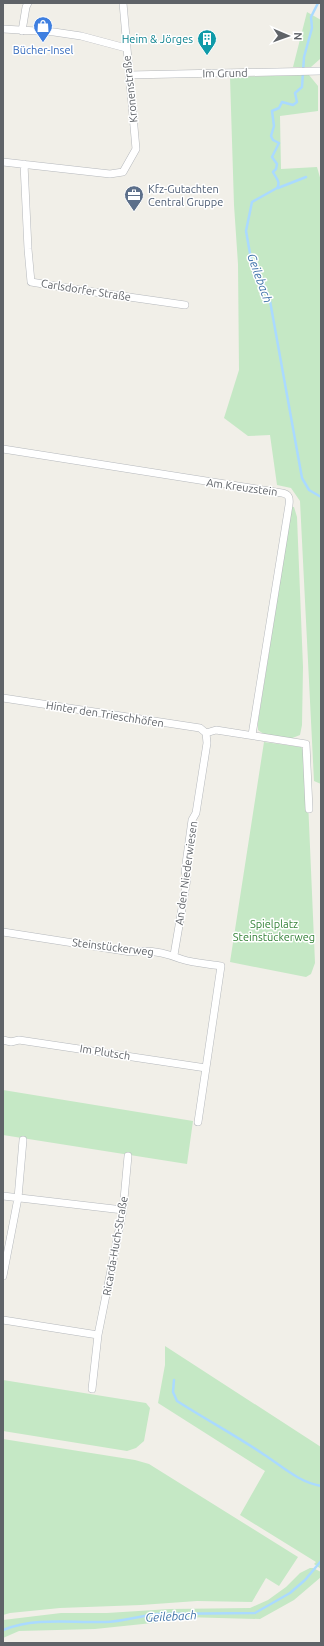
<svg xmlns="http://www.w3.org/2000/svg" width="324" height="1646" font-family="Ubuntu,sans-serif">
<style>
.green{fill:#c5e8c5}
.lines{fill:none;stroke-linecap:round;stroke-linejoin:round}
.stream{stroke:#aadaff;stroke-width:2.5}
.street-casing{stroke:#b5b8bc;stroke-width:8}
.street{stroke:#fff;stroke-width:7}
.labels{text-anchor:middle;dominant-baseline:central;stroke-width:3;stroke-linejoin:round;paint-order:stroke}
.culture-label{font-size:11px;fill:#0d838f;stroke:#fff;text-anchor:end}
.shop-label{font-size:11px;fill:#366cbe;stroke:#fff}
.street-label{font-size:11px;fill:#5f6368;stroke:#fff}
.service-label{font-size:11px;fill:#4e5e75;stroke:#fff;text-anchor:start}
.park-label{font-size:11px;fill:#348238;stroke:#fff}
.water-label{font-size:12px;font-style:italic;fill:#4174aa;stroke:#fff}
</style>
<rect width="100%" height="100%" fill="#f1efe8"/>
<path class="green" d="M307,12L321,20L320,59L311,67H293Z
M309,75L318,86V111L280,116L281,169L317,167L321,181V784L314,781L300,501L291,488L277,485L270,435L248,436L224,418L239,370L238,264L234,205L230,77Z
M292,507H294L297,517L303,667L302,725L300,735L290,739L265,735L258,730V722Z
M264,742L301,747L306,754L315,963L311,974L306,977L230,962Z
M3,1090L193,1121L187,1164L3,1135Z
M165,1346L321,1447V1569L314,1564L316,1562L240,1515L265,1471L158,1403L165,1365Z
M3,1380L146,1403L150,1408L144,1441L136,1448L127,1451L3,1431Z
M3,1439L135,1460L149,1464L298,1557L279,1586L266,1578L252,1602L197,1601L141,1605L60,1608L10,1613L3,1615Z
M310,1568H313L321,1572V1577L294,1600L260,1619L182,1617L162,1622L95,1629L19,1631L3,1638V1620L61,1613H107L170,1609L250,1608L268,1600L286,1587L300,1573Z"/>
<g class="lines">
<path class="stream" d="M318,3L311,17L312,28L304,57L302,87L295,93L297,102L293,105L282,102L279,108L272,111L274,126L271,136L273,140L279,143L272,157L277,164L276,169L273,172C276,178 281,182 277,188L252,202L246,231L251,259L260,275L270,301L302,478L309,490L321,497
M278,188L306,177
M174,1380L173,1392L177,1401C205,1419 235,1435 263,1454C282,1466 298,1482 321,1486
M3,1630C36,1617 70,1623 105,1622C122,1622 139,1616 157,1614L255,1613L290,1593L305,1580L321,1561"/>
<g class="street-casing">
<path id="street" d="M3,29L54,32L81,36L126,48
M22,31L26,7L28,3
M129,75L321,71
M3,162L110,174L123,172L136,149L123,3
M24,164L28,249L31,282L80,290L185,305
M3,449L282,493C289,494 290,498 289,505L252,735
M3,698L200,728L206,733L207,743L196,813L192,820L185,871L187,879L174,955
M206,733L216,730L306,744L309,809
M3,932L131,952C148,949 166,953 181,959C193,963 208,964 221,966L198,1122
M3,1040L11,1042L19,1040L206,1068
M3,1196L123,1210
M3,1276L18,1198L23,1140
M3,1320L98,1335
M92,1389L98,1335L123,1210L128,1156"/>
</g>
<use href="#street" class="street"/>
</g>
<defs>
<g id="shop-pin" transform="scale(1)"><path d="M0 17L-7.5 6A9.5 9.5 0 1 1 7.5 6Z" fill="#3f7fe0" stroke="#fff"/><path d="M-5-2.5h2.3a2.7 3.5 0 0 1 5.4 0H5L5.5 6h-11ZM-1.5-2.5h3a1.5 2.3 0 0 0-3 0Z" fill="#fff"/></g>
<g id="building-pin" transform="scale(1)"><path d="M0 17L-7.5 6A9.5 9.5 0 1 1 7.5 6Z" fill="#0f9aa8" stroke="#fff"/><path d="M-4-6H4V6H1V3H-1V6H-4ZM-2.5-4.3h1.7v1.8h-1.7ZM.8-4.3h1.7v1.8H.8ZM-2.5-1h1.7V.8h-1.7ZM.8-1h1.7V.8H.8Z" fill="#fff"/></g>
<g id="office-pin" transform="scale(1)"><path d="M0 17L-7.5 6A9.5 9.5 0 1 1 7.5 6Z" fill="#5c6f8a" stroke="#fff"/><path d="M-6-3h4V-5.5h4V-3h4V5H-6ZM-1-4.5V-3h2v-1.5ZM-6 0V1H6V0Z" fill="#fff"/></g>
</defs>
<g fill-rule="evenodd">
<use href="#shop-pin" x="43" y="26"/>
<use href="#building-pin" x="207" y="39"/>
<use href="#office-pin" x="134" y="195"/>
</g>
<g class="labels">
<g class="culture-label">
<text x="193" y="39">Heim &amp; Jörges</text>
</g>
<g class="shop-label">
<text x="43" y="50">Bücher-Insel</text>
</g>
<g class="street-label">
<text transform="translate(225 73) rotate(-1)">Im Grund</text>
<text transform="translate(130 89) rotate(-96)">Kronenstraße</text>
<text transform="translate(86 290) rotate(9)">Carlsdorfer Straße</text>
<text transform="translate(242 487) rotate(8)">Am Kreuzstein</text>
<text transform="translate(105 714) rotate(9)">Hinter den Trieschhöfen</text>
<text transform="translate(186 873) rotate(-82)">An den Niederwiesen</text>
<text transform="translate(113 947) rotate(7)">Steinstückerweg</text>
<text transform="translate(105 1052) rotate(9)">Im Plutsch</text>
<text transform="translate(115 1246) rotate(-80)">Ricarda-Huch-Straße</text>
</g>
<g class="service-label">
<text x="148" y="189">Kfz-Gutachten<tspan x="148" dy="13">Central Gruppe</tspan></text>
</g>
<g class="park-label">
<text x="274" y="924">Spielplatz<tspan x="274" dy="13">Steinstückerweg</tspan></text>
</g>
<g class="water-label">
<text transform="translate(260 278) rotate(70)">Geilebach</text>
<text transform="translate(171 1616) rotate(-3)">Geilebach</text>
</g>
</g>
<rect width="324" height="1646" fill="none" stroke="#5f6368" stroke-width="8"/>
<g transform="translate(288 36) rotate(92)" stroke="#ffffff" stroke-width="3" paint-order="stroke">
<path d="M0-3L7 15L0 10L-7 15Z" fill="#5f6368"/>
<text y="-6" font-size="11" font-weight="bold" text-anchor="middle" fill="#5f6368">N</text>
</g>
</svg>
